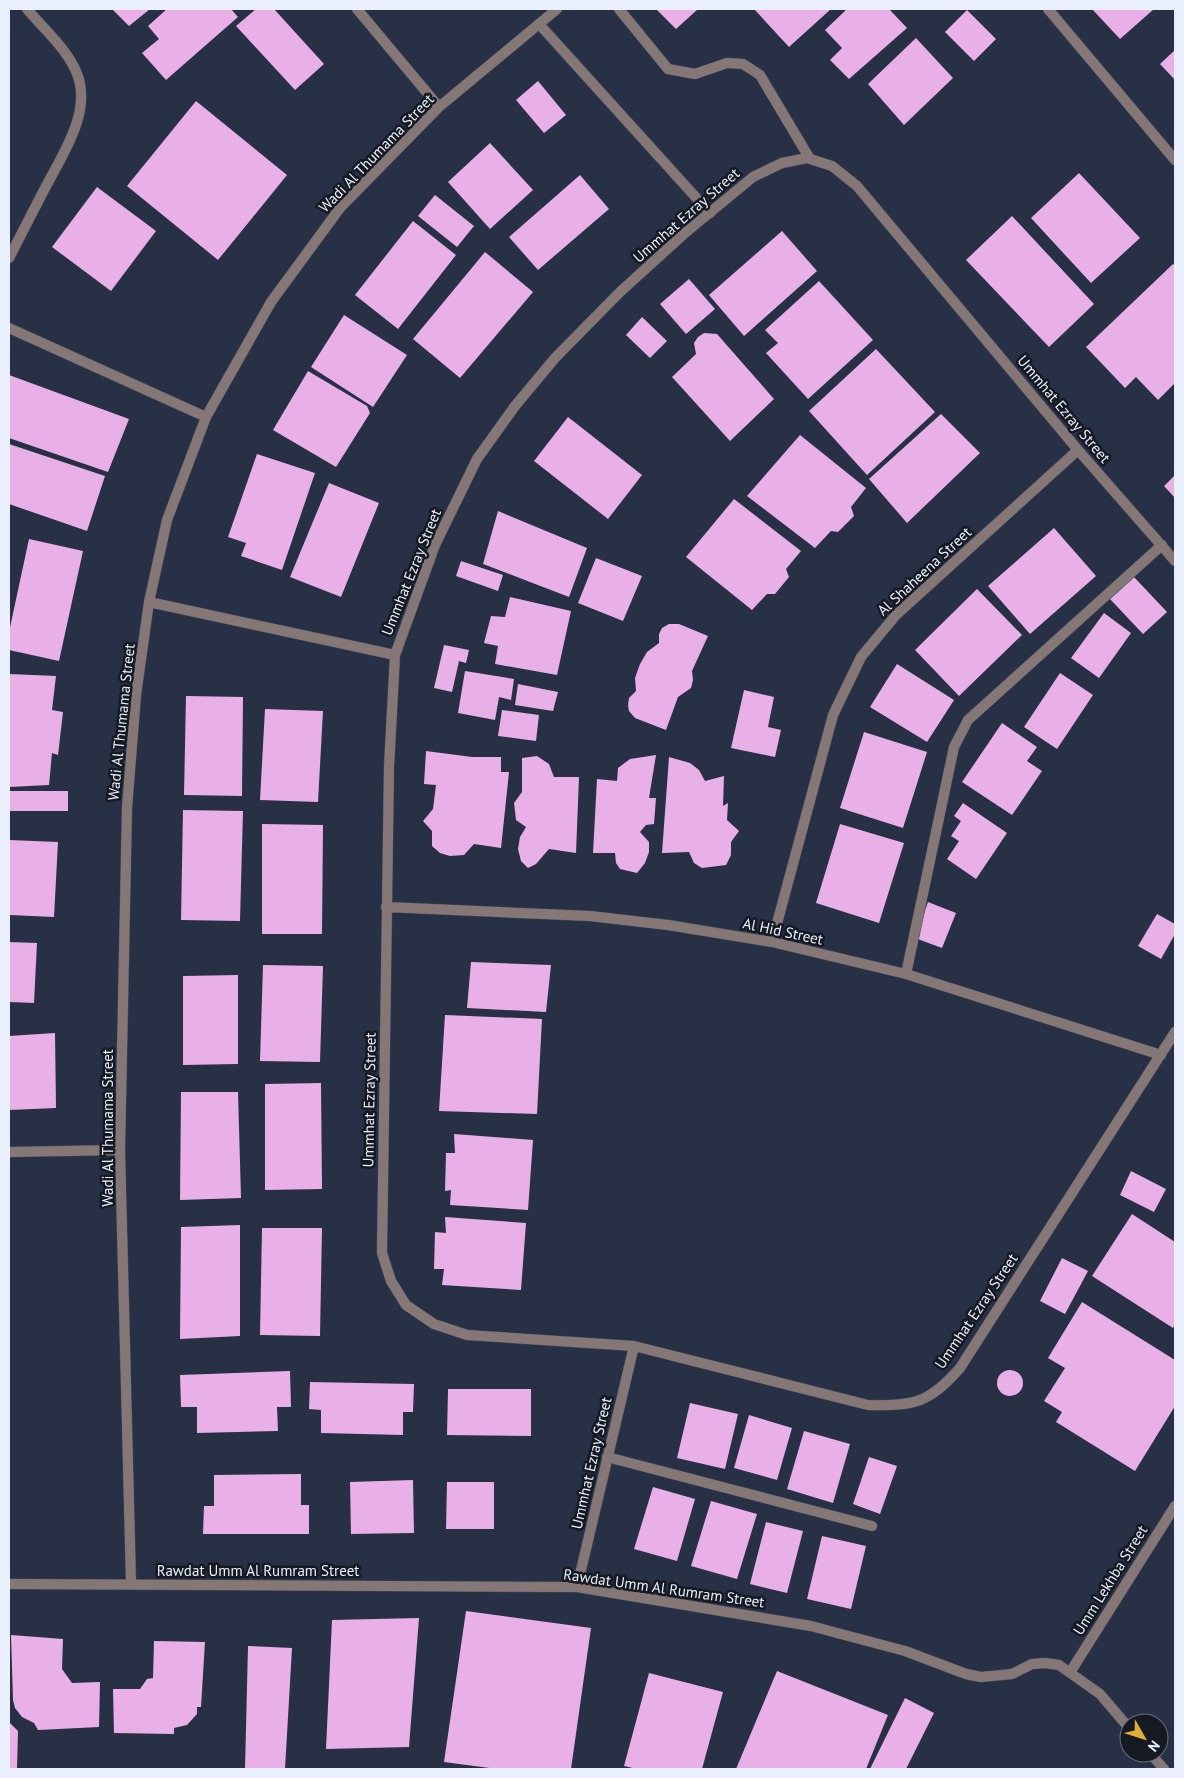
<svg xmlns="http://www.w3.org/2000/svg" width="1184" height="1778" font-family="'PT Sans',sans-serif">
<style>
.building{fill:#e8b0e7}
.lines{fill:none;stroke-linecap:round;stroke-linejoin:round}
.service-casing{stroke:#434b60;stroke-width:11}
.minor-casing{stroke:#434b60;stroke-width:11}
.service{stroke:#867777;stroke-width:10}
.minor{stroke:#867777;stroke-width:10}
.labels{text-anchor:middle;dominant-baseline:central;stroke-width:5;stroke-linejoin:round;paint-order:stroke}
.street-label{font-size:15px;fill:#e9effd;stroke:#151922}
</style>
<rect width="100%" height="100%" fill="#283046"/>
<path class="building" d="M112,9H150L129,26Z
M167,9H231L238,17L166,80L142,53L159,39L148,26Z
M256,9H274L324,64L295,90L236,26Z
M656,9H698L676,29Z
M754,9H831L789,47Z
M847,9H889L907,28L849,79L830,60L842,48L825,30Z
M1092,9H1154L1120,39Z
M967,10L996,39L974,61L945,32Z
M916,38L953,78L904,125L868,84Z
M1175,50V80L1160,64Z
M538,81L566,115L544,133L516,100Z
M196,101L287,175L218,260L127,186Z
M490,143L533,190L490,229L448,182Z
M1079,173L1140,238L1091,283L1031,218Z
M580,175L609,209L538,270L509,237Z
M97,187L156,231L111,291L52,247Z
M435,195L474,226L457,247L418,216Z
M1012,216L1094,304L1049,347L966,260Z
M413,221L456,255L398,329L355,295Z
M782,231L817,271L744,336L709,295Z
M485,252L533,292L460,378L413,339Z
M1173,264L1175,266V383L1158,400L1136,377L1125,388L1086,347Z
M689,279L715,309L686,334L660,304Z
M819,281L873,340L808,399L766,353L778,343L765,330Z
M344,315L407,355L373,407L311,367Z
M642,317L667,341L650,358L626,335Z
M704,333L717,334L774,399L730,441L672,377L696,354L694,343L698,337Z
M876,349L935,412L867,475L809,411Z
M308,371L367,406L370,413L336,467L273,430Z
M9,375L129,419L108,472L9,438Z
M941,414L980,453L907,523L869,479Z
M568,417L642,475L608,519L534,461Z
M800,435L866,488L851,507L854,516L838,532L831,531L815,548L747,496Z
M9,444L105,476L87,531L9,504Z
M257,454L315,473L282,570L241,556L246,543L228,537Z
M1175,475V498L1164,486Z
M329,483L379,503L341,597L290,577Z
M734,499L801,551L786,569L789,577L775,594H767L752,610L686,557Z
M498,511L587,548L569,597L483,564Z
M1054,528L1096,576L1030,634L988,586Z
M29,539L83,551L59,661L9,650V632Z
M596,558L642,576L623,621L578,603Z
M461,561L503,575L498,591L456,576Z
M1134,577L1167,612L1143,634L1110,599Z
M977,589L1022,635L959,696L915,650Z
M510,597L571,611L557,675L495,664L498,646L484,643L491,616L505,617Z
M1104,613L1131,633L1099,678L1071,658Z
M669,624H679L708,636L692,671L693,680L691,688L678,697L666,730L635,718L629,711L628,705L629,698L636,691L635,678L640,664L647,652L659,643V634L662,628Z
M444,645L469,650L466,663L459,661L452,692L434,688Z
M897,664L954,700L927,742L870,707Z
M465,671L514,679L511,700L499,697L495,720L458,713Z
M1060,673L1093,695L1057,749L1024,727Z
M9,674L56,676L52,710L63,712L58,755L52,753L49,785L9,787Z
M518,684L558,692L553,711L515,705Z
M744,690L774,697L768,727L781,730L775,757L731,748Z
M186,696L243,697L242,796L184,795Z
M265,709L323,711L318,802L260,800Z
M502,710L539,715L536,741L498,736Z
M1002,723L1037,747L1027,761L1042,771L1012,815L962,782Z
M864,732L927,752L903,828L840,808Z
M426,751L472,757H501V772H509L501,848L474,844L464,855L450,856L440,853L432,846V831L423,821L433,809L436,785L424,784Z
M656,755L649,798H656L654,824L646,825L640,832L649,842V852L645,863L637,873L620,869L616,863L615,853H593L597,779L617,781L618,768L630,759Z
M537,756L549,764L554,777H579L576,853L549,849L536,864L528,868L521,861L518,849L520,837L526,827L516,820L514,803L522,792V758Z
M669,757L690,763L699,770L705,781L724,776L723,806L728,803L727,820L739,831L731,842V855L726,865L702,868L694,863L689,852L662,853Z
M9,791H68V811H9Z
M963,803L1007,833L976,879L947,859L959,841L951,836L961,821L954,816Z
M183,810L243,811L240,921L181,920Z
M262,824L323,825L322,934H262Z
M840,824L904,843L879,923L816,903Z
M9,840L58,842L54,917L9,915Z
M928,902L956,913L942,948L915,938Z
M1157,914L1175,924V934L1161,959L1138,946Z
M9,942L37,943L34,1003L9,1002Z
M471,962L551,965L546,1012L467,1008Z
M263,965L323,966L320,1062L260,1061Z
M238,975V1064L183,1065V976Z
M445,1015L542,1019L537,1114L439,1111Z
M55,1033L56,1108L9,1110V1036Z
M321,1083L322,1189L265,1190V1084Z
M181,1092H238L241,1198L180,1200Z
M454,1134L533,1140L528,1210L450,1205L451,1190L445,1191L446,1153H455Z
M1131,1171L1166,1189L1154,1212L1120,1195Z
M1132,1214L1175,1242V1324L1173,1328L1092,1276Z
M445,1217L526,1223L521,1290L442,1285L444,1269H434L435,1232L446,1233Z
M240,1225V1336L180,1339L181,1227Z
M262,1228H322L320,1336L260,1335Z
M1062,1258L1088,1271L1065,1314L1040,1301Z
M1082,1302L1175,1360V1406L1135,1471L1056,1422L1062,1412L1044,1401L1065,1368L1048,1358Z
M997 1383a13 13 0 1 1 26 0a13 13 0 1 1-26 0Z
M290,1371L291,1407H277L278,1431L197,1433V1407H181L180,1375Z
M310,1382L414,1384L413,1412H403V1435L321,1433V1410L309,1409Z
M448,1389H531V1436L447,1435Z
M690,1403L738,1414L725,1469L677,1458Z
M749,1415L792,1428L777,1480L734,1468Z
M804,1431L850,1444L833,1503L787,1489Z
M869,1457L897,1466L880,1514L853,1504Z
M301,1474V1505H309V1534H203L204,1506H214V1475Z
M413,1480L414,1533L351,1534L350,1482Z
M447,1482H494V1529H446Z
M653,1487L695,1499L677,1561L634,1549Z
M711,1501L757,1514L737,1579L691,1566Z
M766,1522L803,1531L787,1593L750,1584Z
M822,1536L866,1546L851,1609L807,1599Z
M466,1611L591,1628L571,1769H497L444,1762Z
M419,1618L409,1747L326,1749L332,1620Z
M11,1635L63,1639L62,1669L72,1683L100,1682L99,1727L38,1730L34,1723L22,1717L15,1708L13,1700Z
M154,1641L205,1642L201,1707H197V1714L187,1725L174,1728V1734L114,1733L113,1689H140L147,1679L153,1678Z
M248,1646L292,1648L285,1769H245Z
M777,1671L888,1715L866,1769H736Z
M649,1673L723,1692L702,1769H637L624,1766Z
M905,1698L934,1713L906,1769H870Z
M9,1722L18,1731L17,1769H9Z"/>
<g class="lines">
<g class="service-casing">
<path id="service" d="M619,9L668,69L695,74L727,63L743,64L760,75L810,159
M539,24L710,213
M9,328L206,417
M906,974L954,747L968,720L1162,545
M607,1457L872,1526"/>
</g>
<g class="minor-casing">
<path id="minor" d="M357,9L439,107
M1048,9L1175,160
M9,258C21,235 32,213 44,190C62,155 95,109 75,69C64,46 43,28 27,9
M1175,561L1078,450L857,186L832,166L807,158L782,163L753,177L685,233L620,292L555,358L515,406L477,459L435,545L395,655L389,767L382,1253L391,1281L406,1305L434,1324L467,1335L634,1346L868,1405C915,1406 929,1403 960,1368L1175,1032
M149,602L395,655
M386,907L590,916L668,925L772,942L906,974L1161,1055
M772,942L833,715L861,657L896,615L1078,450
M9,1152L120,1150
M131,1583L120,1150L127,808L136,695L149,602L167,520L206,417L271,302L340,208L439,107L557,9
M9,1584L577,1587L811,1626L905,1651L966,1674L981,1677L1012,1674L1032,1664L1045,1663L1059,1665L1100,1694L1129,1728
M577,1587L634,1346
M1071,1671L1175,1506
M1150,1753L1164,1769"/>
</g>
<use href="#service" class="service"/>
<use href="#minor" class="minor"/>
</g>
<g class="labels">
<g class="street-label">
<text transform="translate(376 153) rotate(-46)">Wadi Al Thumama Street</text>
<text transform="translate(686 215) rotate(-41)">Ummhat Ezray Street</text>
<text transform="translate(1064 409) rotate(50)">Ummhat Ezray Street</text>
<text transform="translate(924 571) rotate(-43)">Al Shaheena Street</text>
<text transform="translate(411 572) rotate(-68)">Ummhat Ezray Street</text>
<text transform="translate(121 722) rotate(-84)">Wadi Al Thumama Street</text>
<text transform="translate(783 931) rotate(12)">Al Hid Street</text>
<text transform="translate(369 1100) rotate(-89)">Ummhat Ezray Street</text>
<text transform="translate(107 1128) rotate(-90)">Wadi Al Thumama Street</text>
<text transform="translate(976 1311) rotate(-56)">Ummhat Ezray Street</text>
<text transform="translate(591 1463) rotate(-77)">Ummhat Ezray Street</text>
<text x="258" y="1570">Rawdat Umm Al Rumram Street</text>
<text transform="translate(1110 1580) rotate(-58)">Umm Lekhba Street</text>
<text transform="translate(664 1588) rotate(8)">Rawdat Umm Al Rumram Street</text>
</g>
</g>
<rect width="1184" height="1778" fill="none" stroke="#e9effd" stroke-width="20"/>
<g transform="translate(1144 1738) rotate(129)"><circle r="24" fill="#151922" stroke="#6a6f7a"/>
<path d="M0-4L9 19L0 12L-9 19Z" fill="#e2af34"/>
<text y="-8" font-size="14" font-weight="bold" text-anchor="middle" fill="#e9effd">N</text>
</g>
</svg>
